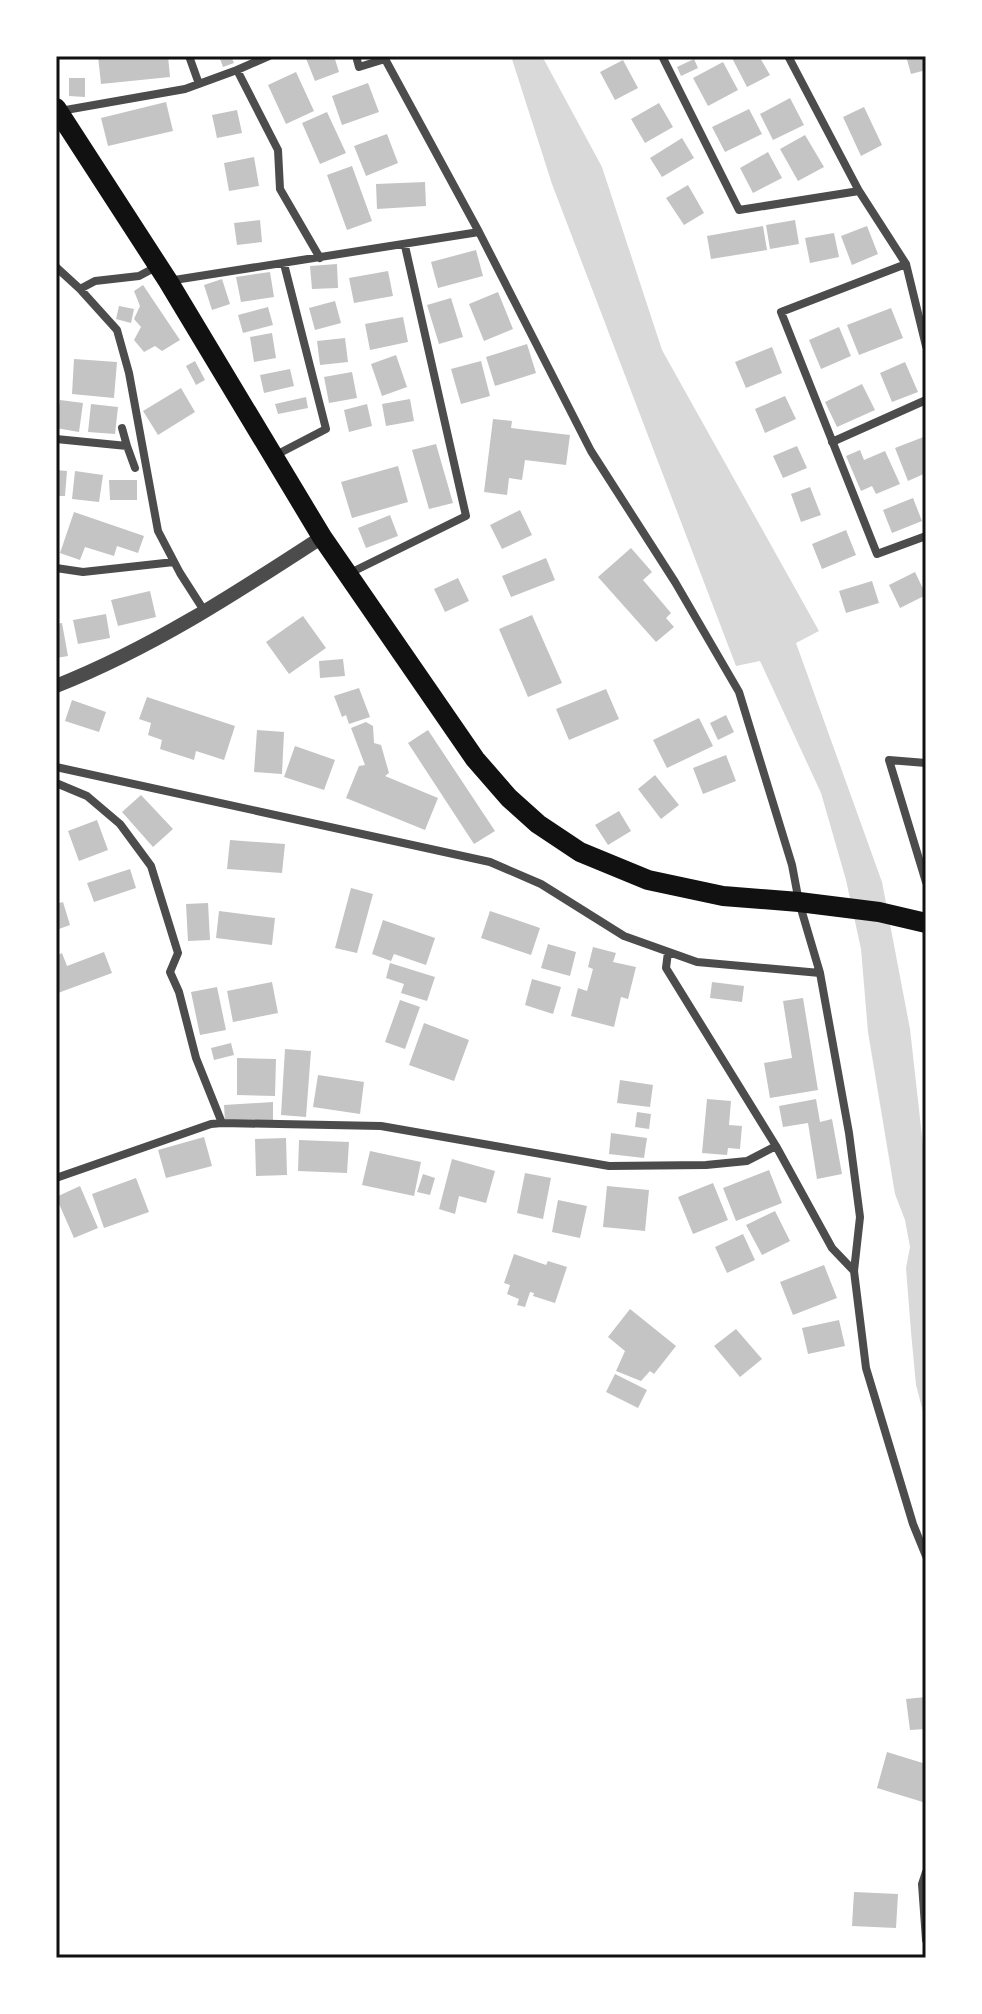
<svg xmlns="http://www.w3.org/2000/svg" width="982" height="2014" font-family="Signika,sans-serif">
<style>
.water{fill:#d9d9d9}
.building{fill:#c4c4c4}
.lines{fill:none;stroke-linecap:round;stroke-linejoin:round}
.minor{stroke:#4c4c4c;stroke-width:8}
.tertiary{stroke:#4c4c4c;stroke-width:14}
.trunk{stroke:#111;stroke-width:20}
.neatline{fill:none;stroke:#111;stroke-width:3}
</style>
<rect width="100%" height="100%" fill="#fff"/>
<path class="water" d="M511,56H542L602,167L662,350L819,631L796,643L882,882L910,1029L926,1172V1423L916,1385L911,1332L906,1268L910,1247L905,1220L895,1194L868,1032L861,949L846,880L821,793L760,661L736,666L552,184Z"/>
<path class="building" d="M98,56H168L170,77L101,84Z
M219,56H231L234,63L223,67Z
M305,56H334L339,72L315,81Z
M731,56H759L770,75L747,87Z
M906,56H926V70L911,74Z
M694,59L698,68L681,76L677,67Z
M623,60L638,88L615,100L600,72Z
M723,62L738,90L708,106L693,78Z
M296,72L314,111L286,124L268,85Z
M69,78H85V97L69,96Z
M368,83L379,112L342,125L332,96Z
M790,98L804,125L773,140L760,114Z
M166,102L173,131L108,146L101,118Z
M659,103L673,127L645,143L631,119Z
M864,107L882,145L861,156L843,117Z
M749,109L762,134L725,152L712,127Z
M237,110L242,133L217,138L212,115Z
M327,112L346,153L320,164L302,123Z
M387,134L398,163L366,176L354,146Z
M805,135L824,167L798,181L780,149Z
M682,138L694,158L662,177L650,158Z
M768,152L782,178L753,193L740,168Z
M254,157L259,186L229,191L224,163Z
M352,166L372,221L347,230L327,175Z
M425,182L426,206L377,209L376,184Z
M688,185L704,213L684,225L666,198Z
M260,220L262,242L237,245L234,223Z
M795,220L799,244L770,249L766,225Z
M763,226L767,250L711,259L707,236Z
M867,226L878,254L852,265L841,236Z
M834,233L839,257L810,263L805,238Z
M476,250L483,276L438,288L431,262Z
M337,264L338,288L312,289L310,266Z
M388,271L393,296L354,303L349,278Z
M270,272L274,297L241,302L236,277Z
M222,279L230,304L212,310L204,285Z
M143,285L180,340L162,351L155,346L144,352L134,340L141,327L134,319L140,306L134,291Z
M498,292L513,329L484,341L469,304Z
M451,298L463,337L439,344L427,305Z
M335,301L341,323L315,330L309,308Z
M119,306L134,309L131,323L116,319Z
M268,307L273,325L243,333L238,315Z
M891,308L903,338L859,355L847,325Z
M403,317L408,342L370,350L365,324Z
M839,327L851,356L821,369L809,340Z
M272,333L276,358L254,362L250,337Z
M345,338L348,362L320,365L317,341Z
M527,344L536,373L495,386L486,357Z
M772,347L782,373L746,388L735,362Z
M396,355L407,387L382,396L371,364Z
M74,359L117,362L114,398L72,394Z
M195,361L205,380L196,385L186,366Z
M481,361L490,396L461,404L451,369Z
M905,362L918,392L892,402L880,373Z
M290,369L294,386L264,393L260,375Z
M352,372L357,398L329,403L324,377Z
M862,384L875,410L837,427L825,402Z
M181,388L195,412L158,435L143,411Z
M785,396L796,419L765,433L755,409Z
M306,397L308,408L278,414L275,404Z
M410,399L414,421L386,426L382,404Z
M60,400L83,403L79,432L56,428Z
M91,404L118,407L115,434L88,432Z
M367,404L372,426L349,432L344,410Z
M493,419L512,421L511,428L570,435L566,465L525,460L522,480L509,478L507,495L484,492Z
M926,436V473L908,481L895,448Z
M436,444L453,503L429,509L412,450Z
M797,446L807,468L783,478L773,456Z
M860,450L864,460L885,451L900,484L876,494L872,486L861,491L846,456Z
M398,466L408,502L352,518L341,482Z
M56,470L67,471L65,496H56Z
M75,471L103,475L99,502L72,499Z
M109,480H137V500H110Z
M810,487L821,515L801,522L791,494Z
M913,498L922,521L892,533L883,510Z
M520,510L532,535L502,549L490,525Z
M74,512L144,536L138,553L117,546L114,556L85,547L80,560L60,553Z
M390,515L398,536L366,548L358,528Z
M846,530L856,555L822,569L812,544Z
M631,548L652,572L643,580L671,613L666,618L674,627L656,642L598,577Z
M546,558L555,580L511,597L502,576Z
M915,572L926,595L900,608L889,585Z
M458,578L469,601L445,612L434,589Z
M872,581L879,603L846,613L839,591Z
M150,591L156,617L118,626L111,600Z
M106,614L110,638L78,644L73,620Z
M532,615L562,683L528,697L499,629Z
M303,616L326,648L289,674L266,642Z
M62,623L68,656L56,658V624Z
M343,659L345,676L320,678L319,661Z
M359,688L370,717L349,724L346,715L342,717L334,696Z
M606,689L619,719L569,740L556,709Z
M147,697L235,726L224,760L196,751L194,760L160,749L162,740L148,735L151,723L139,719Z
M72,700L106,712L99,732L65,721Z
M726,715L734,732L718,740L710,723Z
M699,718L713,746L667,768L653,740Z
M366,722L373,726L374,743L381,745L389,773L385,776L438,798L425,830L346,798L359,766L365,765L351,728Z
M257,730L284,732L282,774L254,772Z
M428,730L495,831L474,844L408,743Z
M295,746L335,760L324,790L284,777Z
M726,755L736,781L703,794L693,768Z
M655,775L679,805L661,819L638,789Z
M141,795L173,829L153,847L122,812Z
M619,811L631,831L608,845L595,825Z
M97,820L108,850L79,861L68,831Z
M230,840L285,844L282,873L227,869Z
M130,869L136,888L94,902L87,883Z
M351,888L373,894L357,953L335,948Z
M63,902L70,925L56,930V904Z
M208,903L210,940L188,941L186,904Z
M219,911L275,918L272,945L216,938Z
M490,911L540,928L531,955L481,938Z
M383,920L435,938L426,965L394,954L391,961L372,954Z
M548,944L576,952L570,976L541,968Z
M593,947L616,953L613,962L636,967L628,999L621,997L614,1027L571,1016L578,988L587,991L593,969L588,967Z
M104,952L112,973L58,993L56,956L62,953L67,966Z
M390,963L435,977L427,1001L401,993L404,984L386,978Z
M532,979L561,987L553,1014L525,1005Z
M272,982L278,1013L233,1022L227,991Z
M712,982L744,986L742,1002L710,998Z
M217,987L226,1030L200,1035L191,992Z
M803,998L818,1090L770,1098L764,1063L792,1058L783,1001Z
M400,1000L420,1007L405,1049L385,1042Z
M424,1023L469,1040L454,1081L409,1065Z
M231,1043L234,1055L214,1060L211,1048Z
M285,1049L311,1051L306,1117L281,1115Z
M237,1058L276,1059L275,1096L237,1095Z
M318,1075L364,1082L360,1114L313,1107Z
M620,1080L653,1085L650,1107L617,1103Z
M707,1099L731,1101L729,1125L742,1126L740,1149L728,1148L727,1155L702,1153Z
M816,1099L820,1122L832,1119L842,1174L817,1179L808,1123L783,1127L779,1106Z
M273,1102V1120L225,1121L224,1105Z
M637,1112L651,1114L649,1129L635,1127Z
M611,1133L647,1138L644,1158L609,1154Z
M204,1137L212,1166L166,1178L158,1150Z
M286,1138L287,1175L256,1176L255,1139Z
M299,1140L349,1142L347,1173L298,1171Z
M370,1151L421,1162L414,1196L362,1185Z
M452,1159L495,1171L486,1203L459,1196L455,1214L439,1209Z
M769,1170L782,1203L736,1221L723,1188Z
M525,1173L551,1178L543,1219L517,1213Z
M423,1174L435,1178L430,1195L417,1192Z
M136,1178L149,1212L104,1228L92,1194Z
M713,1183L728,1220L693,1234L678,1197Z
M80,1186L98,1228L74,1238L56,1197Z
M607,1186L649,1190L645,1231L603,1227Z
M558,1200L587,1206L580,1238L552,1232Z
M775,1211L790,1241L762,1255L746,1225Z
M743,1234L755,1260L727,1273L715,1247Z
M514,1254L546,1265L548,1261L567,1267L555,1303L533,1296L534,1293L530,1292L525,1307L517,1305L519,1299L507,1294L510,1285L504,1283Z
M824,1265L837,1298L793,1315L780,1282Z
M630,1309L676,1346L654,1374L650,1371L641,1381L616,1371L625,1351L608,1337Z
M839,1320L845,1346L808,1354L802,1328Z
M736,1329L762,1359L740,1377L714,1346Z
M615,1374L647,1390L638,1408L606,1392Z
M926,1697V1729L910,1730L906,1699Z
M887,1752L926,1764V1803L877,1788Z
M854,1892L898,1894L896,1928L852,1926Z"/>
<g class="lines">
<path class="minor" d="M189,56L199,84
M356,56L359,67L385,59L479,232L591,451L675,582L739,692L792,865L799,902L820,973L849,1133L860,1217L854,1271L866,1368L913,1524L926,1556
M662,56L739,210L859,191L788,56
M237,70L269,56
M60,111L185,89L237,70L278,150L280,189L320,258
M859,191L906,264L781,312L877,554L926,536
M906,264L926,346
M56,267L80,289L117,330L129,373L158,531L180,573L205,612
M168,281L479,232
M80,289L95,281L139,276L158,266
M122,428L127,446
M56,439L127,446L135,468
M832,442L926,400
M274,456L326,429L284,264
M56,568L83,572L174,562
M348,574L466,516L405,246
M926,763L889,760L926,882
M56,767L490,862L541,884L624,936L697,962L820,973
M56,783L87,796L120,824L151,866L178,953L170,972L179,992L196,1058L222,1123
M668,952L666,968L776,1146L832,1248L854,1271
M56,1178L211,1124L222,1123L381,1126L609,1166L706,1165L747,1161L776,1146
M926,1872L922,1884L926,1940"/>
<path class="tertiary" d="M56,686C152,648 236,593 322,537"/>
<path class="trunk" d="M56,108L168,281L322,537L475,759L509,798L538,824L580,852L648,880L723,896L799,902L879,912L926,923"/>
</g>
<rect width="982" height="2014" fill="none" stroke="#ffffff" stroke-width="116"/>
<rect x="58" y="58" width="866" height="1898" class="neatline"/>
</svg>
